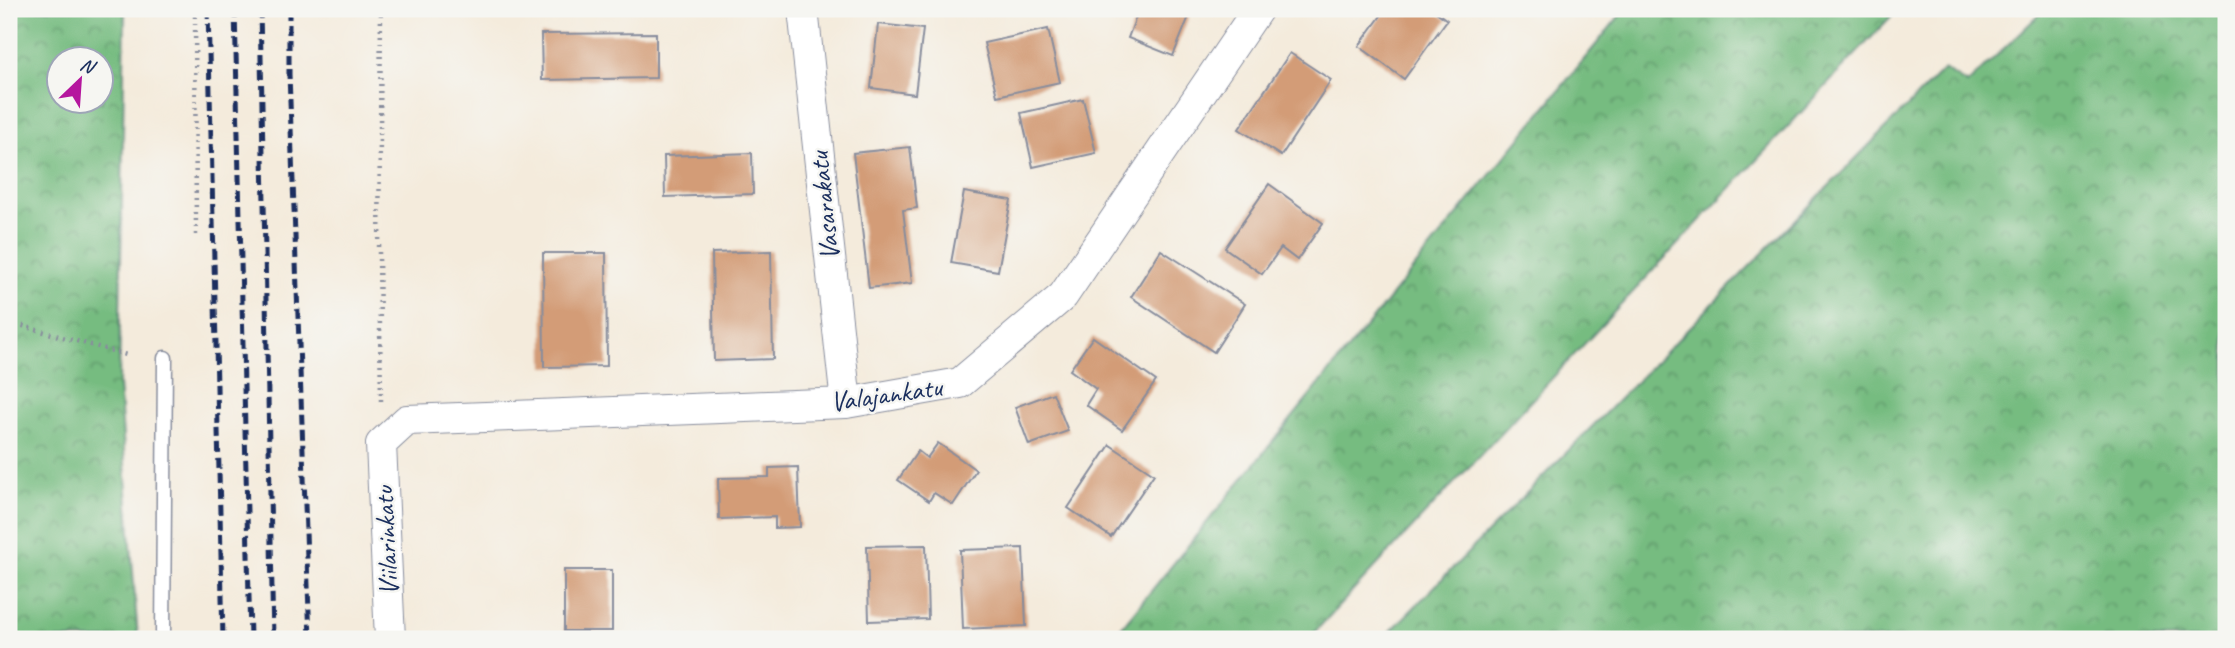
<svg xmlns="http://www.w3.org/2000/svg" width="2235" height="648" font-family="Caveat,sans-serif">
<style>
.forest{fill:url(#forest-crowns);stroke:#48766f;stroke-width:2;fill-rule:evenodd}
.building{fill:#d39c77}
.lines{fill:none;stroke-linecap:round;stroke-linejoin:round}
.service-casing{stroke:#888d9d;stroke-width:17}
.minor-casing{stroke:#888d9d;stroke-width:32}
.path{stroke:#888d9d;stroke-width:4.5;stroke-dasharray:2 5;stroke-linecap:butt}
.service{stroke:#fff;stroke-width:14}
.minor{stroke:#fff;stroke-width:30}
.rail{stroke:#1b2f5e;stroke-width:5;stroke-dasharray:10 5;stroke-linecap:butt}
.labels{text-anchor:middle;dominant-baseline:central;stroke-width:5;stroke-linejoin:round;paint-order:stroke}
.street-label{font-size:28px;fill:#1b2f5e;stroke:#f6f6f2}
</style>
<defs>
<pattern id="forest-crowns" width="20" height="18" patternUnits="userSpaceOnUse" patternTransform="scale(1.75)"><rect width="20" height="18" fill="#76bc80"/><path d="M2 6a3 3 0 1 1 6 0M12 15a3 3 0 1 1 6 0" fill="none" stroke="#60996c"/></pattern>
</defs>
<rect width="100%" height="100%" fill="#f6f6f2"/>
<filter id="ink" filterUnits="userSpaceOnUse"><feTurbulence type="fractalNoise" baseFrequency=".0143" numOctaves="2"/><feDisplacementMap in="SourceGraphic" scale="14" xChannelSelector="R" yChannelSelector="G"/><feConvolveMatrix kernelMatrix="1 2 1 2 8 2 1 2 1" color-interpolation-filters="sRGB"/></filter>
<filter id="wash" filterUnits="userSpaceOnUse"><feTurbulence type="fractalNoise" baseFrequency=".00686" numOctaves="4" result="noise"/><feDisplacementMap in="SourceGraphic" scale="28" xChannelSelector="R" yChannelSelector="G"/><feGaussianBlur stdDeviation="1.57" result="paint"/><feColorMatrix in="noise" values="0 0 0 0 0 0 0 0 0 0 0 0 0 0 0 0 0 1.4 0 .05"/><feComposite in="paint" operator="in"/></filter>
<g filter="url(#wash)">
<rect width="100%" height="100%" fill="#f4ebdc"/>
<path class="forest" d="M9,9H125L119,384L138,639H9ZM60,60H102V102H60Z
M1625,9H1898L1308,639H1112Z
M2045,9H2226V639H1383L1944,69L1967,84Z"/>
<g id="blocks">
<path class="building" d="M1139,9H1192L1173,56L1128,38Z
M1386,9H1432L1447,20L1404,79L1359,46Z
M878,24L923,29L915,94L871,88Z
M1048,29L1060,82L997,96L984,43Z
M656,33V78L542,80L541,34Z
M1290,53L1331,80L1281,156L1239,129Z
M1083,99L1096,153L1033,167L1021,113Z
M910,147L917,208L903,210L912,283L869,288L853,153Z
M752,153L753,194L665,197L664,156Z
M1269,184L1323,223L1297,260L1281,248L1262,274L1225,248Z
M964,192L1011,200L998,271L951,263Z
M1161,250L1245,304L1214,352L1131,297Z
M771,251L773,359L714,361L712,253Z
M543,253H606L607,366L544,367Z
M1093,337L1156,381L1122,430L1086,405L1096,389L1070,370Z
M1053,393L1068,431L1029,445L1015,407Z
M938,443L976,470L953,505L934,493L929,501L898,480L918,451L927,458Z
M1110,445L1154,474L1111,537L1068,508Z
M798,467L800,527L775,528V517L719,519L718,478L769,477V468Z
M926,545L928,619L869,621L867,546Z
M1023,548L1026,626L963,629L960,550Z
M564,570H612V631H564Z"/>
</g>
</g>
<g filter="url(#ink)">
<use href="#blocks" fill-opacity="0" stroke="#888d9d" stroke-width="2"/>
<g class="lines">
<g class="service-casing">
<path id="service" d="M163,639L165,358"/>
</g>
<g class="minor-casing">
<path id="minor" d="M803,9L846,403
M390,639L381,444L407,420L846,403L960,383L1063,296L1258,9"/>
</g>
<path class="path" d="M195,9L196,238
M9,322L130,356
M381,401L379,254L381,9"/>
<use href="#service" class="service"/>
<use href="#minor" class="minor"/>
<path class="rail" d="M208,9L223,639
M235,9L250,639
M260,9L273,639
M289,9V74L310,639"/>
</g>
</g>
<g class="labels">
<g class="street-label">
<text transform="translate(824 206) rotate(-96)">Vasarakatu</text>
<text transform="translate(886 394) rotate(-8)">Valajankatu</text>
<text transform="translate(386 541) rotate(-93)">Viilarinkatu</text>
</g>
</g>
<rect width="2235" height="648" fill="none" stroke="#f6f6f2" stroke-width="35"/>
<g transform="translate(80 80) rotate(25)"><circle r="33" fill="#f6f6f2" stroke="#9ea6b7" stroke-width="2"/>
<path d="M0-5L12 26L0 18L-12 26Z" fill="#b5179e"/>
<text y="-10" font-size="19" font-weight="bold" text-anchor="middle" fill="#1b2f5e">N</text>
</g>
</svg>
